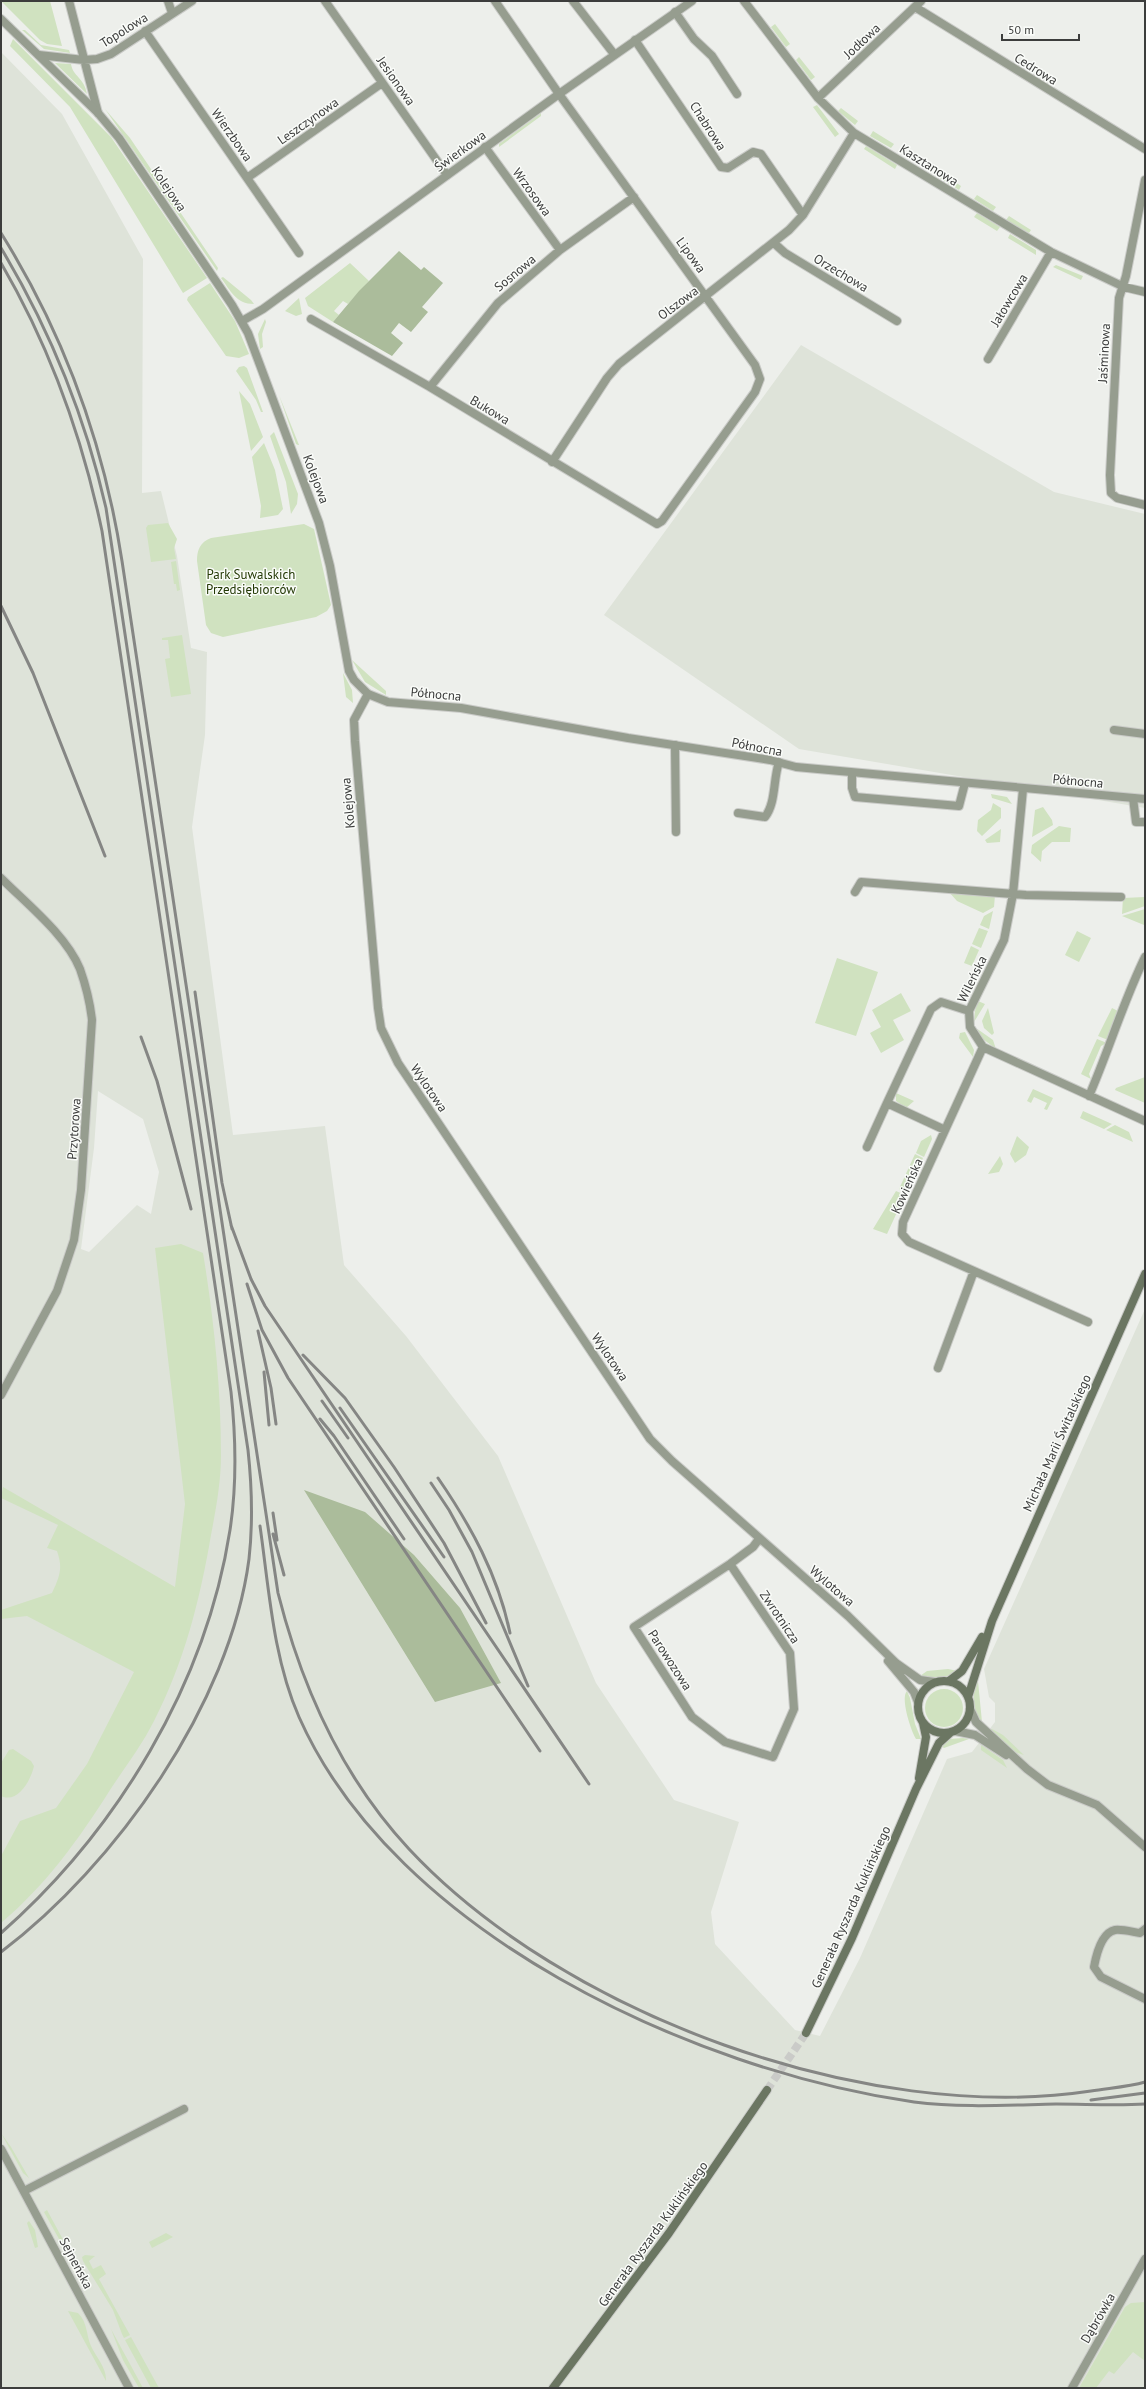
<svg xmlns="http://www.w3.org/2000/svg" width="1146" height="2389" font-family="'PT Sans',sans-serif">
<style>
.built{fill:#dee3d9;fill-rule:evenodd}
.green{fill:#d0e2c0}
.forest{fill:#abbc9b}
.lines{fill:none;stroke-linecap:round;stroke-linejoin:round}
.secondary-tunnel{stroke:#cacbc8;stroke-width:8;stroke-dasharray:8 4;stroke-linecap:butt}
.minor-casing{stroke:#cacbc8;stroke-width:10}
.tertiary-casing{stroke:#cacbc8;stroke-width:10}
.secondary-casing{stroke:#cacbc8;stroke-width:10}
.minor{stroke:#969d8f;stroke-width:8}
.tertiary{stroke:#969d8f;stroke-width:8}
.secondary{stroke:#6b7662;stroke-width:8}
.rail{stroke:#858684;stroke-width:3}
.labels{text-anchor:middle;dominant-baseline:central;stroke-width:3;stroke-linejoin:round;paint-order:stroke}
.street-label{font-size:13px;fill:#3c3d3c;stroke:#fafcf9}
.park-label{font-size:13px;fill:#233904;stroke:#fafcf9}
</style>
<rect width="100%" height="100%" fill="#edefeb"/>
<path class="built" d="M1,52L62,114L143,259L142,493L161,491L177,556L191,648L207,652L205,735L192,827L233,1135L325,1126L344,1265L406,1336L498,1456L596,1683L674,1800L739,1822L711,1912L715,1944L795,2030L820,2036L860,1958L947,1759L972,1752L995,1722V1703L989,1697L984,1669L1145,1309V2388H1ZM98,1091L143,1119L159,1172L151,1214L137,1205L89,1252L81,1249L94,1148Z
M801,345L1054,492L1145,514V808L799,749L604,615Z"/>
<path class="green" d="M1,1H50L62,46L47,44L40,40Z
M775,24L790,44L786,47L771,27Z
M22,30H25L41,45L69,50L70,53L44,49Z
M13,39L111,137L207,278L183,293L70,107L10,46Z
M799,57L815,77L811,80L796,60Z
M55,63L71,64C73,77 84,77 87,94Z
M817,105L839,134L835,137L813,107Z
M841,108L858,121L855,125L838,111Z
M105,109L130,138L218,268L217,271Z
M541,113V116L499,147V144Z
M873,131L894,144L891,148L870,136Z
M866,146L897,165L895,169L864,149Z
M943,174L961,186L959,190L940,178Z
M977,195L996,207L993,211L974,199Z
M977,213L1000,227L997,231L974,217Z
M1009,216L1031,230L1029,233L1006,220Z
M1010,234L1036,250V255L1008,238Z
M350,263L369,281L348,304L343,301L334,311L339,315L333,322L308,306L305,298Z
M1056,265L1083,276L1081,280L1053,267Z
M223,277L251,300L254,304C236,304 230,290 221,278Z
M210,283L235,321L249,354L239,358L226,356L187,300L188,297Z
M299,298L302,314L296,316L285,311Z
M265,319L266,322L262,334L263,347L260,349L258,334Z
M244,366L247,368L263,412H261L256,400L236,371L239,367Z
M239,391L250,404L263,437L251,451Z
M279,395L299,445H298L296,444Z
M274,432L298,494L297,504L291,514L286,482L270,436Z
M264,443L275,470L283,509L278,515L260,518L261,506L252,457Z
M168,523L177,539L174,548L176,559L151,562L146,528L148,525Z
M304,524L314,529L331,605L327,611L316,617L223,637L211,633L206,625L197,561C197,550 200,542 211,538Z
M176,561L180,590L177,591L176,584H174L171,562Z
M182,635L191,694L171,697L165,659L170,658L168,640H162V638Z
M352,660L386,691V695L365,682Z
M343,673L352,690L353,703L346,697Z
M1071,778L1091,780L1084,786L1057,783L1065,782Z
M991,794L1007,797L1012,804L992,798Z
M993,803L1001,808V818L982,836L977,831L978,820L991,810Z
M1043,807L1052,820L1053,825L1032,837L1035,810Z
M1059,826L1071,828L1070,842H1052L1042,851L1041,862L1031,853L1032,845Z
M1001,829L1000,842L987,843L985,840Z
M949,892L995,895L994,907L983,913L957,901Z
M1145,897V906L1122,914L1123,898Z
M1145,909L1144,925L1122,916Z
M993,911L989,929L980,925L984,916Z
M979,928L988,931L981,948L972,944Z
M1077,931L1091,938L1079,962L1065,955Z
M971,946L979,950L972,966L964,963Z
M837,958L878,972L856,1036L815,1023Z
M901,993L911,1011L893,1020L904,1040L881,1053L870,1033L881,1027L872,1010Z
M978,1001L985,1004L974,1022L975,1011Z
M988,1008L994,1033L992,1035L984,1028L982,1021Z
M1112,1008L1118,1011L1108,1040L1098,1036Z
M976,1028L993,1040L996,1049L983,1039Z
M965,1032L974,1050L973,1057L959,1038L960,1033Z
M1097,1039L1107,1043L1101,1046L1089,1074L1091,1079L1081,1074Z
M1145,1077V1103L1115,1090L1116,1088Z
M1033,1089L1053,1098L1047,1110L1044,1109L1047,1103L1034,1097L1031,1103L1027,1101Z
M896,1093L914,1101L906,1108L896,1101Z
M1083,1111L1112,1124L1104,1129L1080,1118Z
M1115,1125L1129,1132L1133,1142L1106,1130Z
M931,1135L932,1139L924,1157L916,1153L921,1141Z
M1017,1136L1029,1147L1026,1155L1015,1163L1010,1154Z
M915,1154L923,1158L907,1192L899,1189Z
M1000,1156L1003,1164L999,1172L988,1174Z
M896,1191L905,1195L887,1234L873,1229Z
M181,1244L203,1253C214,1319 221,1388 221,1455C221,1482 216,1509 211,1535C200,1600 184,1663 154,1721C142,1745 125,1767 110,1790C79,1839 46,1885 1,1923V1856L20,1821L56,1808L87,1764L134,1672L27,1616L1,1619V1610L52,1593C60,1576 63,1568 57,1551L47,1548L58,1525L1,1498L3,1487L175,1587L185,1504L155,1248Z
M948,1669L958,1671C948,1679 931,1678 920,1676L927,1671Z
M976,1680L978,1681L982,1722C971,1714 973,1691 976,1680Z
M925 1708a19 19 0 1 1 38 0a19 19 0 1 1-38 0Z
M907,1691L910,1698L915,1724L921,1739H916C911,1731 900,1698 907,1691Z
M992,1729L1003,1735L1024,1755L1014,1752L989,1730Z
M963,1738L969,1739L944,1748L941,1746L949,1739Z
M981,1745L1003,1760L1007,1768L981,1750Z
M13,1749L31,1761L34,1766C31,1780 18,1804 1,1796V1763L9,1750Z
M1,2133L11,2147L29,2178L23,2173Z
M47,2210L67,2247L59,2239L44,2212Z
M29,2221L35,2230L38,2247L35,2248L27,2223Z
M166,2233L173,2237L152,2248L149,2242Z
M85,2255L95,2256L89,2261L93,2269L101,2265L106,2274L99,2279L130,2335L124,2338L122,2334L113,2310L83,2261L82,2257Z
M1145,2302V2361L1133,2352L1114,2374L1109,2371L1096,2388H1079L1125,2307L1131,2303Z
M68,2311L78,2313C88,2323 86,2335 91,2346C96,2357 107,2368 106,2381Z
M111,2329L143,2388H139L123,2360Z
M131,2337L159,2388H151L125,2340Z"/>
<path class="forest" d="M399,251L421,270L424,267L443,283L422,307L428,312L411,332L399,323L391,333L403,343L392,356L333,322L359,291Z
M304,1490L365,1512L414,1555L460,1608L501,1683L435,1702Z"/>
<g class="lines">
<path class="secondary-tunnel" d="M767,2090L806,2033"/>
<g class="minor-casing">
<path id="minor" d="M69,1L98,113
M168,1L172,13
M325,1L447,175
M573,1L614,54
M744,1L818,98L854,133L1051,252L1124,287L1145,292
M915,7L1145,149
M675,12L694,39L712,56L737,94
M145,31L299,253
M635,40L721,167L728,168L753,152L761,154L803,215
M39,55L84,60L97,59L111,54L192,1
M818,98L921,1
M485,147L560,250
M247,178L382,83
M1145,180L1126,276L1119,298L1110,475L1111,493L1117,498L1145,505
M775,244L785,253L897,321
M311,319L430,387L657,524L662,521L755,392L760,379L755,365L559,94L495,1
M988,359L1051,252
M430,387L498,303L560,250L634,197
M552,462L607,378L619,364L789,230L803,215L854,133
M368,694L354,720L355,741L378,1008L381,1028L398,1063L650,1439L672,1461L848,1616L896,1663L920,1680L934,1682
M1114,730L1145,734
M675,745L676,832
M852,773V788L855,797L959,806L965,783
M1023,789L1013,894L1004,940L969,1011L970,1027L983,1047L1145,1121
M1133,798L1136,822H1145
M738,813L765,817C776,803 773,780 779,762
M855,892L861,882L1026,895L1121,897
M983,1047L903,1222L902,1234L909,1242L1088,1322
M1089,1096C1109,1050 1123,1002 1145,957
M887,1103L931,1009L941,1002L969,1011
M867,1147L887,1103L945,1130
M938,1368L974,1271
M730,1564L790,1653L794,1709L773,1757L725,1742L692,1717L634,1627L730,1564L753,1547L759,1539
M888,1661L914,1692L918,1702
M970,1709L976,1722L1027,1769L1048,1785L1097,1805L1145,1847
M955,1731L975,1735L1006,1755
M1145,1929L1140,1933C1133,1932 1122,1929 1115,1930C1101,1933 1096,1956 1094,1967L1101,1977L1145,1999
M24,2191L184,2109
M1072,2388L1145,2259"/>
</g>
<g class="tertiary-casing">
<path id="tertiary" d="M1,19L98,113L119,138L232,305L248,333L319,523L330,566L349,671L354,680L368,694L388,702L461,708L628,738L770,760L796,767L1145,799
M242,321L263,309L559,94L692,1
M1,878C27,904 66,935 80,969C86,986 90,1002 92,1020L81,1190L74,1240L57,1291L1,1395
M1,2149L129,2388"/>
</g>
<g class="secondary-casing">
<path id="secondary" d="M918 1707a26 26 0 1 1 52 0a26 26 0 1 1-52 0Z
M949,1681L962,1671L982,1637
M968,1697L992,1621L1145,1274
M919,1778L926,1737L923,1723
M806,2033L852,1938L916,1789L939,1743L951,1732
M553,2388L669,2233L767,2090"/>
</g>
<use href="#minor" class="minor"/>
<use href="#tertiary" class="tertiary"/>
<use href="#secondary" class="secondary"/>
<path class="rail" d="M1,233C64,334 104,444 122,561L278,1593C302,1688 342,1777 409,1849C564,2015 867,2125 1091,2091C1109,2088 1128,2087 1145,2082
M1,248C49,328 85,416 106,508L248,1450C252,1487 253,1523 249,1559C230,1704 116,1865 1,1952
M1,263C50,347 82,436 102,531L231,1392C236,1438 237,1484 230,1530C206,1684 117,1831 1,1933
M1,606L33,673L105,856
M195,992L222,1183L232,1229
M141,1037L157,1081L191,1209
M231,1225L251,1279L265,1306L589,1784
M247,1284L262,1330L288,1378L540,1751
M258,1331L271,1388L276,1424
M303,1355L345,1398L394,1467L444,1543L486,1623
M264,1372L269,1425
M322,1401L348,1438
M340,1408L444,1557
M320,1419L334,1436L404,1539
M438,1478C471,1526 498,1575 510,1633
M431,1483L449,1510L472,1552L528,1686
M273,1513L277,1540
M260,1526C269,1589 273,1658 299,1717C395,1933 692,2070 914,2102C961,2108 1009,2105 1056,2104C1086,2104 1116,2106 1145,2104
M273,1534L284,1575
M1091,2100L1145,2093"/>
</g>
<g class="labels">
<g class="street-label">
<text transform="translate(124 30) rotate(-32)">Topolowa</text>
<text transform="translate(862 41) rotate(-43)">Jodłowa</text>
<text transform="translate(1036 69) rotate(32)">Cedrowa</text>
<text transform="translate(396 81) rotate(55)">Jesionowa</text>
<text transform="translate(308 121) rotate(-35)">Leszczynowa</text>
<text transform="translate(708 126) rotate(57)">Chabrowa</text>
<text transform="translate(232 135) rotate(55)">Wierzbowa</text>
<text transform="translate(460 151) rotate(-36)">Świerkowa</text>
<text transform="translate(929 165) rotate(32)">Kasztanowa</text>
<text transform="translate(169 189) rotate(56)">Kolejowa</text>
<text transform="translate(532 192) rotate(54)">Wrzosowa</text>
<text transform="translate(691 255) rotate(54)">Lipowa</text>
<text transform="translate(515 273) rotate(-40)">Sosnowa</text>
<text transform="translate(841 273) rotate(31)">Orzechowa</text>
<text transform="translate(1009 300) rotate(-59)">Jałowcowa</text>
<text transform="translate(678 303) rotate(-37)">Olszowa</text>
<text transform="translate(1104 353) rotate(-87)">Jaśminowa</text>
<text transform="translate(490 410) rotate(31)">Bukowa</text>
<text transform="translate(316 479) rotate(69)">Kolejowa</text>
<text transform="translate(436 694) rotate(5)">Północna</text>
<text transform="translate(757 747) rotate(11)">Północna</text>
<text transform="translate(1078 781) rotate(5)">Północna</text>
<text transform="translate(348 803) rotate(-95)">Kolejowa</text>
<text transform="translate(972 979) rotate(-64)">Wileńska</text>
<text transform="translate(429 1088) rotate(56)">Wylotowa</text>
<text transform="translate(74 1129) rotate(-86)">Przytorowa</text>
<text transform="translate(907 1186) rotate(-66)">Kowieńska</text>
<text transform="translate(610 1357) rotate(56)">Wylotowa</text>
<text transform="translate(1057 1443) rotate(-66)">Michała Marii Świtalskiego</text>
<text transform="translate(832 1586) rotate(41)">Wylotowa</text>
<text transform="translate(780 1617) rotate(56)">Zwrotnicza</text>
<text transform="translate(670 1660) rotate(57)">Parowozowa</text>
<text transform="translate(851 1907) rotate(-66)">Generała Ryszarda Kuklińskiego</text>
<text transform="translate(653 2234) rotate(-54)">Generała Ryszarda Kuklińskiego</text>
<text transform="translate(76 2263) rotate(62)">Sejneńska</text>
<text transform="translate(1098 2318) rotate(-60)">Dąbrówka</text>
</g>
<g class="park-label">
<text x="251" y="574">Park Suwalskich<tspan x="251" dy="15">Przedsiębiorców</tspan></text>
</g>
</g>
<rect width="1146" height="2389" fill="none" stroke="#3c3d3c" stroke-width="4"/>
<path d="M1002 34v6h77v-6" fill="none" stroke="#3c3d3c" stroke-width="2"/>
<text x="1008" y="34" font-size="12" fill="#3c3d3c" stroke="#fafcf9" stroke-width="3" paint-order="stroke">50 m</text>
</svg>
